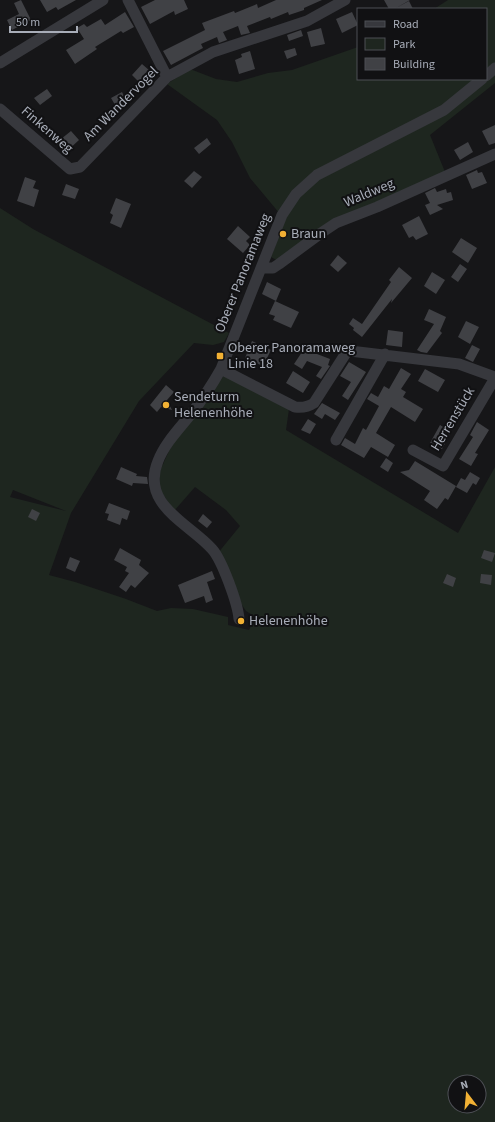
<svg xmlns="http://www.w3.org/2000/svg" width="495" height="1122" font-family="'Source Sans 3',sans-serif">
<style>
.green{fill:#1e261f;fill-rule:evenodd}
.building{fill:#404145}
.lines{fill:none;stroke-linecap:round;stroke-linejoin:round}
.minor{stroke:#37383d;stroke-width:11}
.poi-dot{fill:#f2b134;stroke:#111113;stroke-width:1.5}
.labels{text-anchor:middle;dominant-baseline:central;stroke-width:4;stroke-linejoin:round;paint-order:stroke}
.street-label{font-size:14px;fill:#a8adb8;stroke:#111113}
.poi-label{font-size:14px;fill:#a8adb8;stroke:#111113;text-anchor:start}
</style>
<rect width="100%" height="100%" fill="#161618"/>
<path class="green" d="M448,0H495V83L430,135L445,172L386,199L278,261L271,257L285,220L250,178L232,142L217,120L167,84L190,69L216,79L237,82L268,73L292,70L358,47V79H486V9H434Z
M0,208L33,229L229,333L224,342L213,345L194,343L139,401L71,513L49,575L75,582L126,599L157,611L171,608L193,609L228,617V625L249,630L256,617L246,611L240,602L218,553L240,526L226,510L195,487L174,511L160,490L159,473L174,440L225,374L289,409L286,430L458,533L495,467V1122H0ZM13,490L66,511L10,497ZM455,1082H479V1106H455Z"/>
<path class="building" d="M21,0L31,20L12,30L7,20L19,14L14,3Z
M40,0H76L58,10L56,7L47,12Z
M155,0H184L188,9L175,15L174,11L150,24L141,7Z
M276,0H322L304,8V10L289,15L288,12L271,19L270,17L247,26L250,33L241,35L238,26L223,32L227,40L219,43L217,37L201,44L203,48L171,65L163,51L205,30L202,23L234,11L235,13L257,4L258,8Z
M384,0H410L396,8L409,1L413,9H389Z
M125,12L134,27L123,33L121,31L95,47L97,49L75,64L66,50L84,39L77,28L84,24L87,27L101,19L105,25Z
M352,12L358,25L342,33L336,19Z
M321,28L325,44L311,47L307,32Z
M301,30L303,36L289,41L287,35Z
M295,48L297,55L287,59L284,51Z
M250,51L255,69L239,74L235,60L242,57L241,54Z
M142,64L150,71L139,82L132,75Z
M47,89L52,96L40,105L34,98Z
M122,92L128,104L118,110L111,98Z
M495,125V143L489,145L482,131Z
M71,131L79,140L65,153L56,143Z
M207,138L211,144L199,154L194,148Z
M468,142L473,152L460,160L454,150Z
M477,170L478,173L482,172L487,183L472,189L466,175Z
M194,171L202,177L192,188L184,181Z
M25,177L36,181L33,188L39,190L34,207L17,201Z
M66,184L79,189L75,199L62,195Z
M435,188L437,192L446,189L447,193L451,192L453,200L437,205L443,209L430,215L425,205L430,203L425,193Z
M116,198L131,204L121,228L110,223L113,215L110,213Z
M419,216L428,234L416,240L413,236L409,238L402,225Z
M238,226L250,237L246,241L250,245L243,253L227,239Z
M461,238L477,248L468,263L452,252Z
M338,255L347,263L338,272L330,265Z
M460,264L467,269L458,282L451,277Z
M399,267L412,278L391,303L392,299L362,337L353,330L354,328L349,324L353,318L362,324L391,282L389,280Z
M432,272L445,280L436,294L424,286Z
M267,282L281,289L276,301L262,294Z
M275,301L299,312L291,328L273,320L275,316L269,314Z
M429,309L446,317L440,331L442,333L427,353L421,352L417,350L434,324L424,320Z
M466,321L479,327L470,344L458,337Z
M388,330L403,332L402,347L386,345Z
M252,341L271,350L263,366L245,358Z
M472,345L480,349L473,362L465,358Z
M304,349L330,359L328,365L330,366L321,379L316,376L322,367L307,361L302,369L294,364Z
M349,362L366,372L348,400L342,396L351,382L340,376Z
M401,368L411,374L401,389L406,392L403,397L423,409L415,422L391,407L376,433L395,445L388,457L371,447L364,458L341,445L345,438L355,444L363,428L366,430L379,406L367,399L371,393L378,397L384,386L389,389Z
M425,369L445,380L438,392L418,381Z
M293,371L310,382L303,393L286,383Z
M166,385L174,392L167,400L172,410L161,407L157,412L150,405Z
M322,403L340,413L335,420L325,414L322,419L314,414Z
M308,419L316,424L310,434L301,430Z
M477,422L489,430L475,453L478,454L471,466L459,459L473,437L470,435Z
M440,425L451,432L442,449L430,443Z
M386,458L393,463L388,472L380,467Z
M415,461L456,486L448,500L445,498L437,509L424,500L430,491L400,472L409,470Z
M121,467L137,474L136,476L147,477L148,484L133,483L132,486L116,479Z
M470,472L480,478L476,485L473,483L467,493L456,487L461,478L465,480Z
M109,503L130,511L127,520L122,518L120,525L107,520L109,514L105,513Z
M32,509L40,513L36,521L28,517Z
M203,514L212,522L207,528L198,521Z
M120,548L141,560L139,565L149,573L135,588L131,585L126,592L119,587L129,573L125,571L127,567L114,560Z
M484,550L495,553L492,562L481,558Z
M70,557L80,561L75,572L66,568Z
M212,571L215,579L207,582L213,600L206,603L204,596L185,603L178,585Z
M447,574L456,578L453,587L443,583Z
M481,574L492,575L491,585L480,583Z"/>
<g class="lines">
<path class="minor" d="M128,0L167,77
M0,63L103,0
M486,76L495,68
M0,109L70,169L80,167L167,77L213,52L307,21L345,0
M261,268H273L279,264L321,233L336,223L377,207L495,154
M221,369L295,407C303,408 308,407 314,403L346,353L350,351L459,364L495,377
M336,440L385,354
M413,450L443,466L495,378
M239,619C238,604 222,560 212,549C189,523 140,505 158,461C165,443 179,429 191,414C202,400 212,385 221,369L282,215L296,194L317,175L444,110L482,79"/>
</g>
<g class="poi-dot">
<circle cx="283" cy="234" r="4"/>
<rect x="216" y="352" width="8" height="8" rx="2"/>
<circle cx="166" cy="405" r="4"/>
<circle cx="241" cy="621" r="4"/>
</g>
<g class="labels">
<g class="street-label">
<text transform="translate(121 104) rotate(-45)">Am Wandervogel</text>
<text transform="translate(47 130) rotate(41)">Finkenweg</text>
<text transform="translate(369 193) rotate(-23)">Waldweg</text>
<text transform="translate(243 273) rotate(-68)">Oberer Panoramaweg</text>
<text transform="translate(453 419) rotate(-59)">Herrenstück</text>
</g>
<g class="poi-label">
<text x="291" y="234">Braun</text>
<text x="228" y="348">Oberer Panoramaweg<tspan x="228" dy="16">Linie 18</tspan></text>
<text x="174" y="397">Sendeturm<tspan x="174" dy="16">Helenenhöhe</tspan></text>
<text x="249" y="621">Helenenhöhe</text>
</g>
</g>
<rect x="357" y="8" width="130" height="72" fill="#111113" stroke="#4d4f55"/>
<rect x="365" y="21" width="20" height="6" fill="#37383d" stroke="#4d4f55"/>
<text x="393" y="28" font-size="12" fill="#a8adb8">Road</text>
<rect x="365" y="38" width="20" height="12" fill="#1e261f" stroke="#4d4f55"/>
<text x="393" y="48" font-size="12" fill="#a8adb8">Park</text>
<rect x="365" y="58" width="20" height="12" fill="#404145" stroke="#4d4f55"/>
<text x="393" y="68" font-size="12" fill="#a8adb8">Building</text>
<g transform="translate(467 1094) rotate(344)"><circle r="19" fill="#111113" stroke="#4d4f55"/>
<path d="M0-3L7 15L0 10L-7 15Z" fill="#f2b134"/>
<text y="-6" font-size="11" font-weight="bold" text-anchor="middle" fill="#a8adb8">N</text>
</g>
<path d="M10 26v6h67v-6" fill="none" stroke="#a8adb8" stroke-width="2"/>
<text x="16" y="26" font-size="12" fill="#a8adb8" stroke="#111113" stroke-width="3" paint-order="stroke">50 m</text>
</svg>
